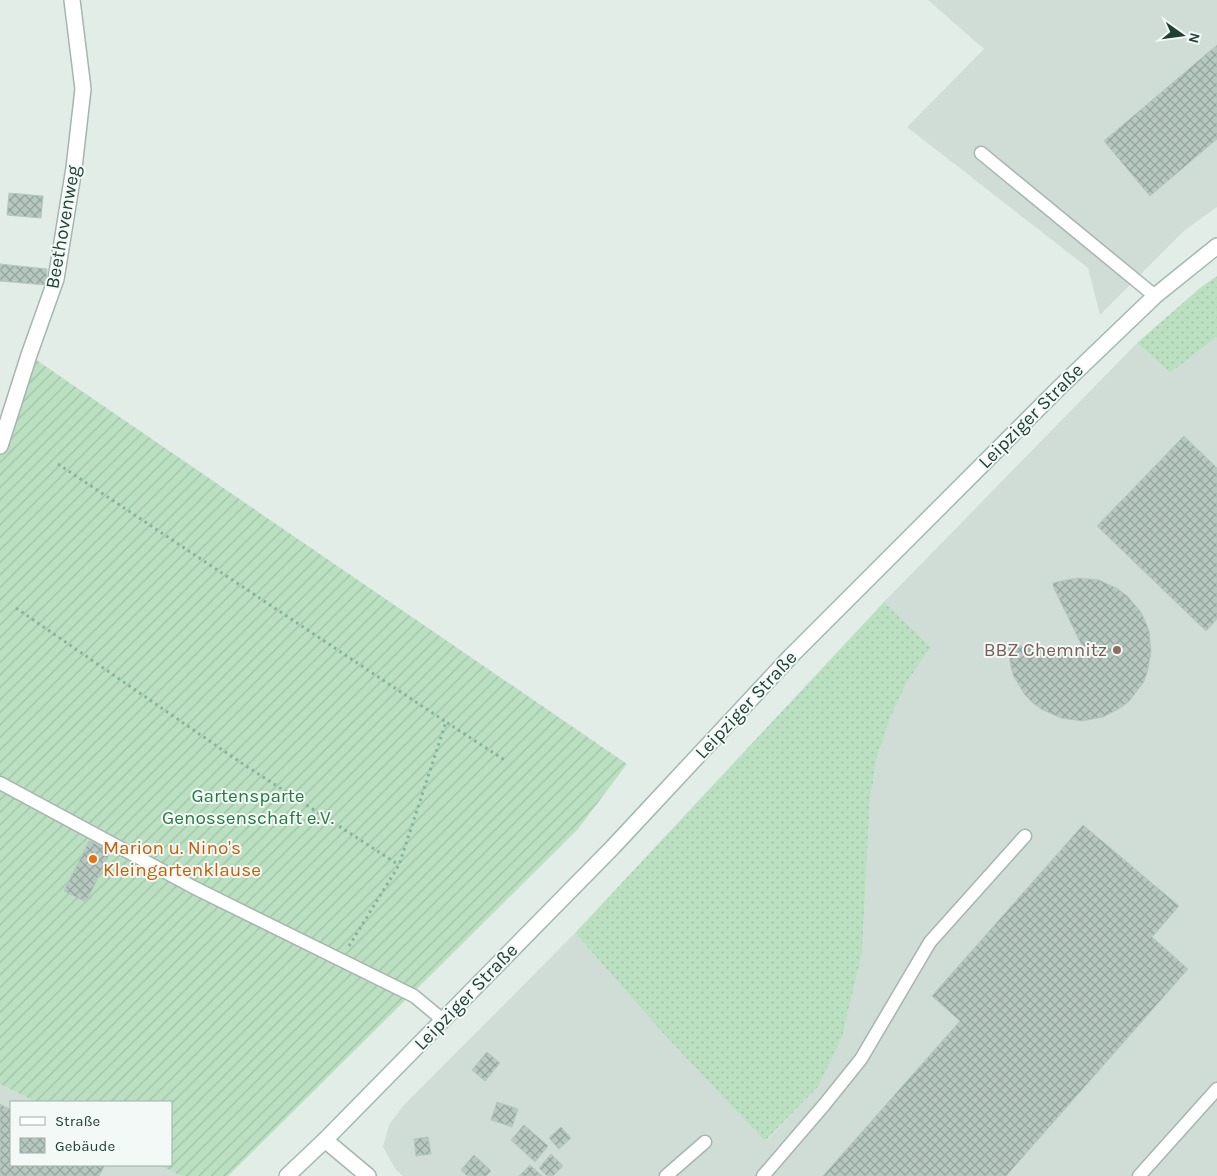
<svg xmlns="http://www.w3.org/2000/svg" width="1217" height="1176" font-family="Karla,sans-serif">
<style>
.built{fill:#d0ddd6}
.grass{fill:url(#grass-dots)}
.garden{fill:url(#garden-furrows)}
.building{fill:url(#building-cross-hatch);stroke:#b4c8be}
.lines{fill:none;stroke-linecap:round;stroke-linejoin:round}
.service-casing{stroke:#a4b6ae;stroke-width:15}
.minor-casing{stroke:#a4b6ae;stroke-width:18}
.secondary-casing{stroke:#a0baaf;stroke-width:18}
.path{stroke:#81b39f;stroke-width:3;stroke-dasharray:2.5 4;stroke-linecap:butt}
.service{stroke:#fff;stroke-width:12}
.minor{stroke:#fff;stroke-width:15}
.secondary{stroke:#fff;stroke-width:15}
.education-dot{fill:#8d6e63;stroke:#f3f9f6;stroke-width:2}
.food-dot{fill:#e8710a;stroke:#f3f9f6;stroke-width:2}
.labels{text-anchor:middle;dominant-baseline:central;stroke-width:4;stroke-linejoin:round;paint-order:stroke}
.street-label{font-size:19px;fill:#214035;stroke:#f3f9f6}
.education-label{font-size:19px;fill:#785e54;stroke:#f3f9f6;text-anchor:end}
.park-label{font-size:19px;fill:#287a41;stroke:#f3f9f6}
.food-label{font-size:19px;fill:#c56008;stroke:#f3f9f6;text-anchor:start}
</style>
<defs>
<pattern id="grass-dots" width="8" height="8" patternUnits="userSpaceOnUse" patternTransform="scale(1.25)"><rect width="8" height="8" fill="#bae0c1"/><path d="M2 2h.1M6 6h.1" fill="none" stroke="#a0c1a6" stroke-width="1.8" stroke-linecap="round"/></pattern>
<pattern id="garden-furrows" width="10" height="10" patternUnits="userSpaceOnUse" patternTransform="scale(1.25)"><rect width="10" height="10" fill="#bae0c1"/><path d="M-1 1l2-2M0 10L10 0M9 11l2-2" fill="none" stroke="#a0c1a6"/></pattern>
<pattern id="building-cross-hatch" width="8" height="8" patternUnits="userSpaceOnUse" patternTransform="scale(1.25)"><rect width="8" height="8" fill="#b7c8c0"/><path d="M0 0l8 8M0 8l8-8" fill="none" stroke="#94a49d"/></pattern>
</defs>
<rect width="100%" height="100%" fill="#e2ede7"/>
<path class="built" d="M928,0H1217V207L1184,231L1100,315L1088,268L907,127L984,49Z
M1217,337V1176H403L396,1170L383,1147L389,1125L404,1105L575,933L661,1031L766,1141L818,1087L862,952L870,800L877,758L890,718L908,680L931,647L884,602L1137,343L1170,373Z
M0,1084L36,1102H11V1165H159L181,1176H0Z"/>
<path class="grass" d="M1217,276V337L1170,373L1137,343L1200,288Z
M884,602L931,647L908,680L890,718L877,758L870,800L862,952L842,1037L818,1087L765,1141L661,1031L575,933Z"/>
<path class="garden" d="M29,355L627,764L578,829L228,1176H181L159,1165H171V1102H36L0,1084V446Z"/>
<path class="building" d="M1217,45V139L1150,196L1104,141Z
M9,193L43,196L41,218L7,215Z
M0,264L47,269L46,285L0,281Z
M1184,436L1217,468V619L1206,631L1097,526Z
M1078,578L1099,580L1118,589L1127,596L1141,612L1145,621L1149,631L1151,652L1147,673L1143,683L1130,700L1122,707L1103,717L1082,721L1061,718L1041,709L1033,703L1025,695L1014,677L1011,667L1008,646L1011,647L1012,645L1086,654L1053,586V583L1057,582Z
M1083,825L1179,906L1152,937L1188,969L1006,1176H823L960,1021L932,996Z
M89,841L111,851L86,902L64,891Z
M487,1052L500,1063L485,1081L472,1070Z
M497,1102L518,1109L512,1127L491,1120Z
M0,1104L11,1110V1165H105L99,1176H0Z
M524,1125L548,1146L535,1162L511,1140Z
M561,1127L571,1138L559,1149L549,1138Z
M428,1137L431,1154L416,1156L414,1139Z
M551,1154L563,1166L553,1176H547L539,1168Z
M474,1155L491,1171L486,1176H467L461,1170Z
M530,1165L542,1176H519Z"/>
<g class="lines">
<g class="service-casing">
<path id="service" d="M981,153L1155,296
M0,783L193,887L414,996L443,1020
M666,1176L705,1142
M763,1176L824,1105L861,1059L930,942L1025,836
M1139,1176L1217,1089"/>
</g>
<g class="minor-casing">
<path id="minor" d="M0,446L29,355L56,279L74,168L83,89L72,0
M325,1140L368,1176"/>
</g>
<g class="secondary-casing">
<path id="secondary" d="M287,1176L325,1140L613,847L791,656L1059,388L1155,296L1217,246"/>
</g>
<path class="path" d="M58,464L446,722
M16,608L243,764L399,865
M349,946L399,865L446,722L506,761"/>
<use href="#service" class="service"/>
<use href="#minor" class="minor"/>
<use href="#secondary" class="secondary"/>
</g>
<circle class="education-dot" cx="1117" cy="650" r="5"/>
<circle class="food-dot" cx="93" cy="859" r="5"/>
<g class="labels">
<g class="street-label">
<text transform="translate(63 227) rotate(-80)">Beethovenweg</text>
<text transform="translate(1031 416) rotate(-45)">Leipziger Straße</text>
<text transform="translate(746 705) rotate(-47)">Leipziger Straße</text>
<text transform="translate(466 997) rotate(-46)">Leipziger Straße</text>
</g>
<g class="education-label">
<text x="1107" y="650">BBZ Chemnitz</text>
</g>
<g class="park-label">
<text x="248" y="796">Gartensparte<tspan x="248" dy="22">Genossenschaft e.V.</tspan></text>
</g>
<g class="food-label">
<text x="103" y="848">Marion u. Nino's<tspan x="103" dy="22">Kleingartenklause</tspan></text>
</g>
</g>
<rect x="10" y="1101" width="162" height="65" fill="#f3f9f6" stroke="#9fafa9"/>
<rect x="20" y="1117" width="25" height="8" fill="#ffffff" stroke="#9fafa9"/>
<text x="55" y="1126" font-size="15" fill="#214035">Straße</text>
<rect x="20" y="1138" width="25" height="15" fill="url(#building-cross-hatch)" stroke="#9fafa9"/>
<text x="55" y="1151" font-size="15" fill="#214035">Gebäude</text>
<g transform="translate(1182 35) rotate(104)" stroke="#f3f9f6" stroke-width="4" paint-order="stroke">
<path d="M0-4L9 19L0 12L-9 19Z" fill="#214035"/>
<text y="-8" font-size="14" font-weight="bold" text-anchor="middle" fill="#214035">N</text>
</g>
</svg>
